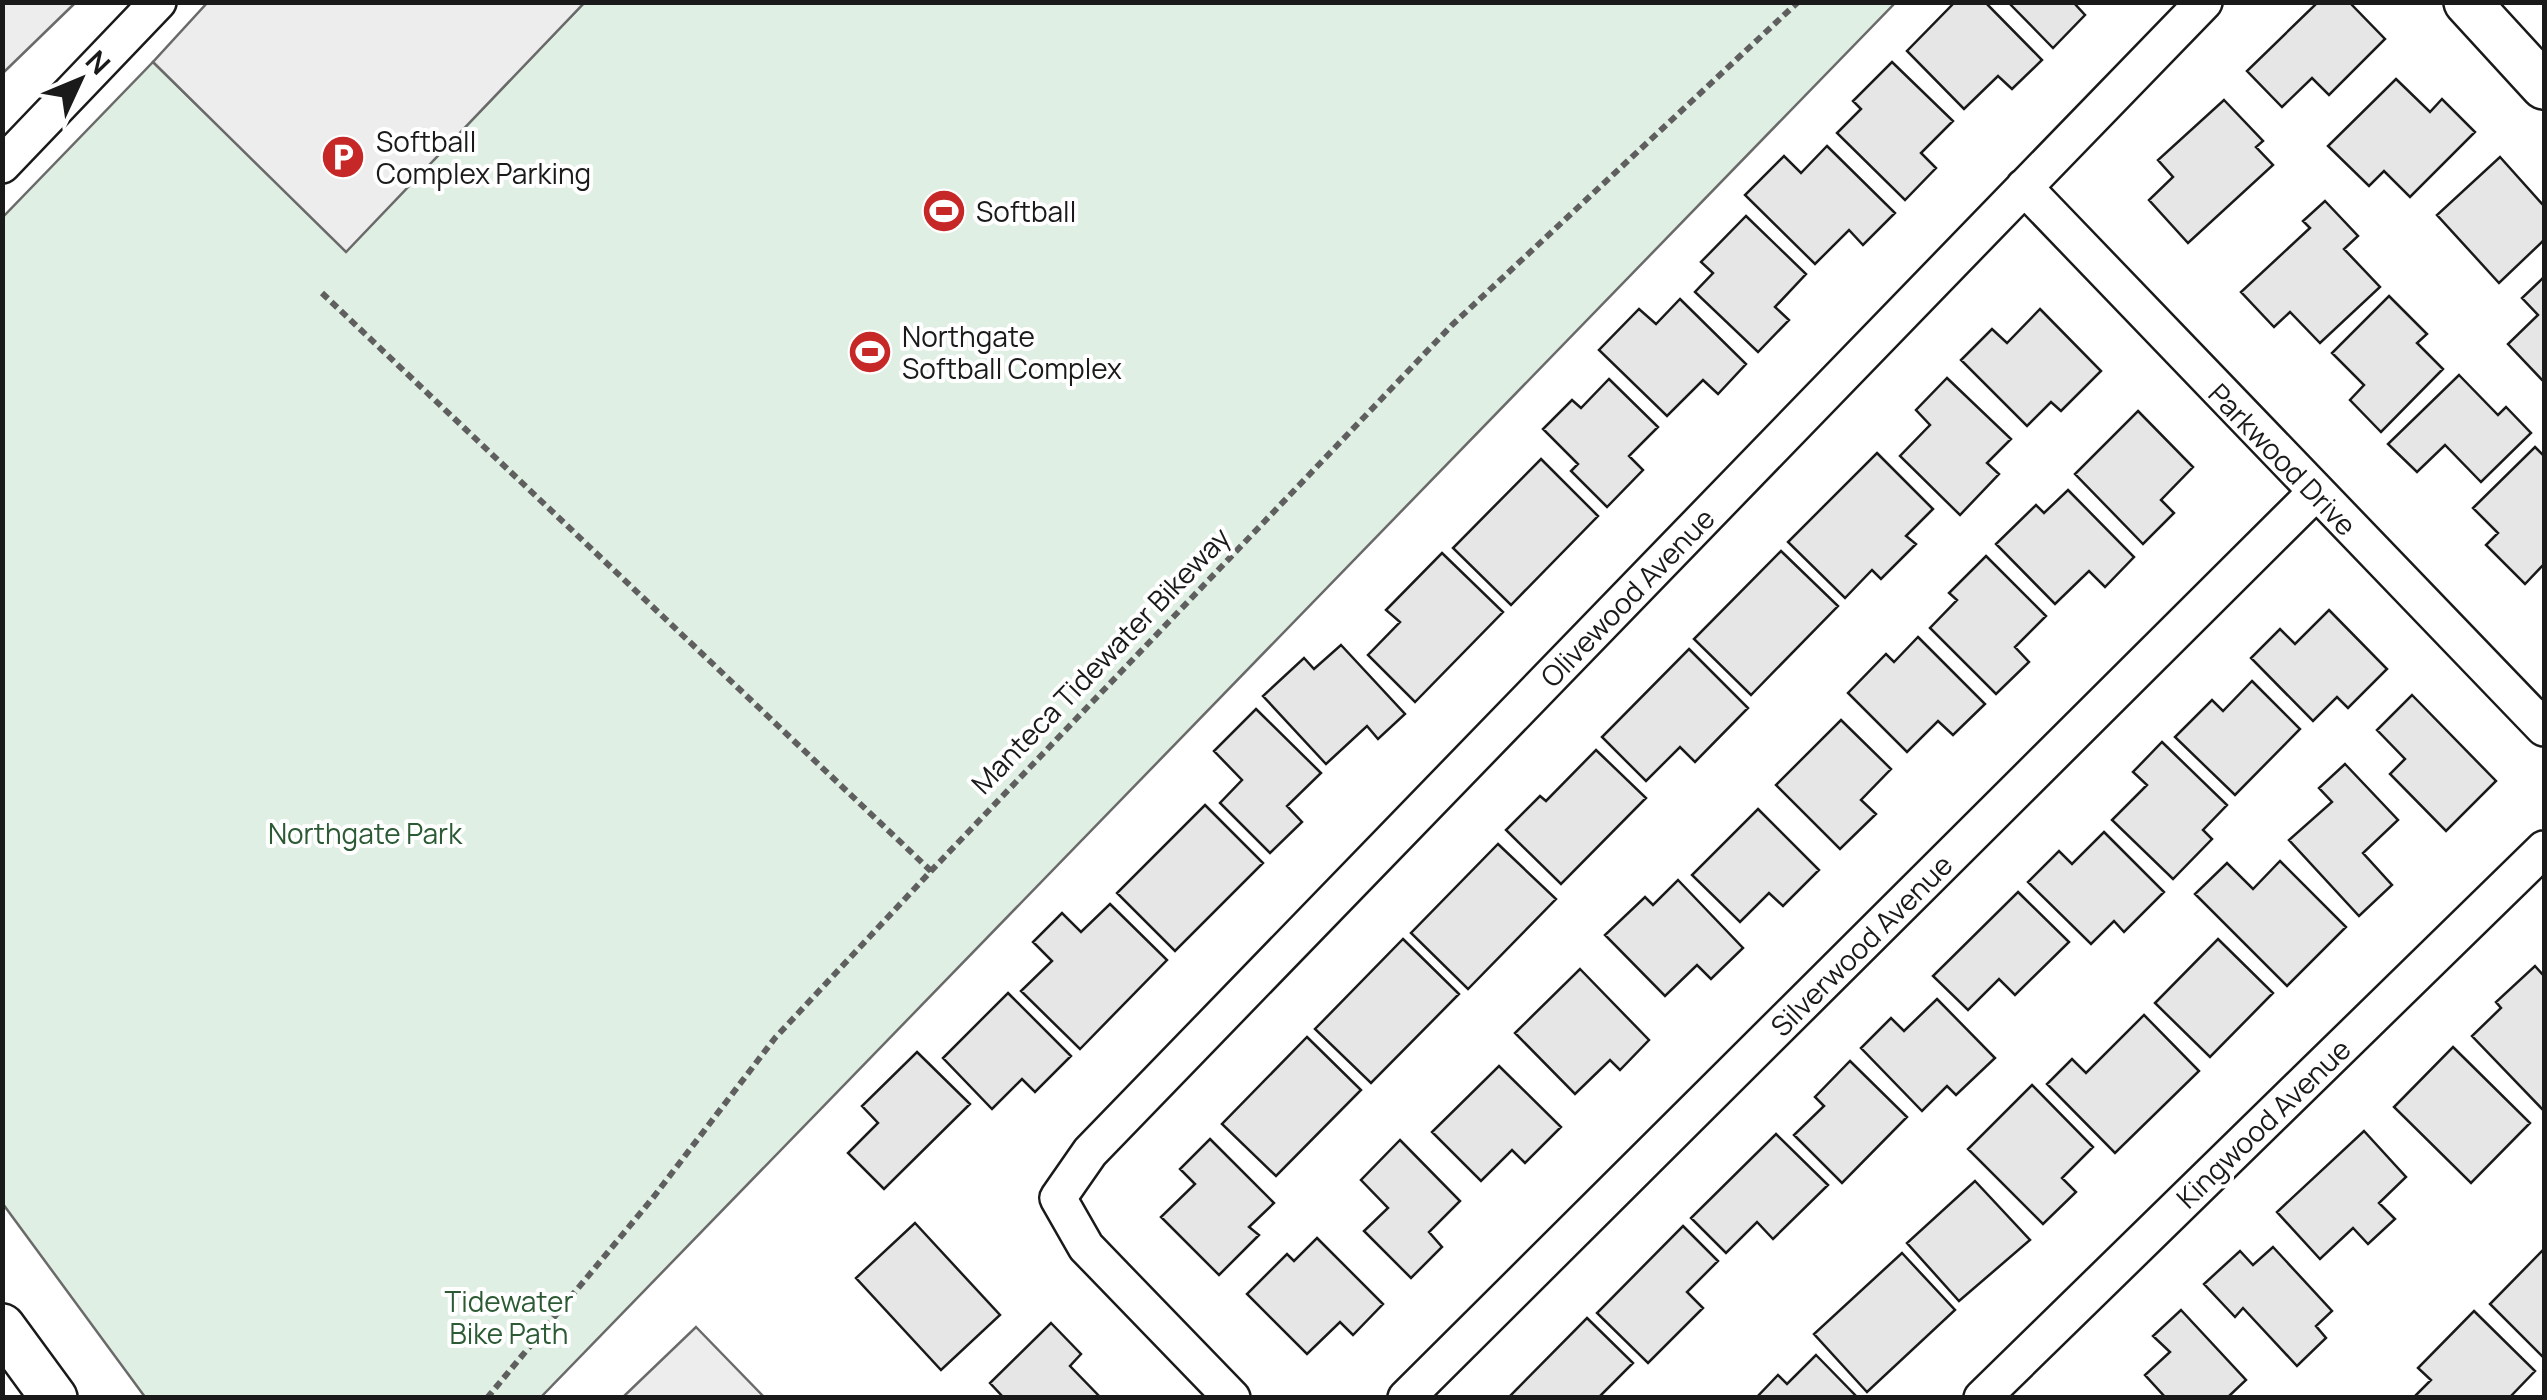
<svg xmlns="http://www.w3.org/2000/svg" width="2547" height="1400" font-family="Manrope,sans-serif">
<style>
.green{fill:#e0efe3;stroke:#6a6a6a;stroke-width:2.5}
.parking{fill:#ededed;stroke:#6a6a6a;stroke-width:2.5}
.building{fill:#e6e6e6;stroke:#1a1a1a;stroke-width:2.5}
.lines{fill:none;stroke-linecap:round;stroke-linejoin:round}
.minor-casing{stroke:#1a1a1a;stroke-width:40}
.tertiary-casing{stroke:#1a1a1a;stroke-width:50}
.path{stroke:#5f5f5f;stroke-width:6;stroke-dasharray:8 5;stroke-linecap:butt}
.minor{stroke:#fff;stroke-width:35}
.tertiary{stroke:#fff;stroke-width:45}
.labels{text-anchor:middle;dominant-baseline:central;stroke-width:8;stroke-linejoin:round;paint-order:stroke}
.poi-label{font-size:28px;fill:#1a1a1a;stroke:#fff;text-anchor:start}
.street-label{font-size:28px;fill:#1a1a1a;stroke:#fff}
.park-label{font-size:28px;fill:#2b5a34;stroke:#fff}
</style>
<rect width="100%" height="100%" fill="#fff"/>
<path class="green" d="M584,3H1895L541,1397H145L3,1204L2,218L153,62L346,251Z"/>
<path class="parking" d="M69,2L73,5L3,73V3Z
M207,3V2L584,3L346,252L153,62Z
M696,1327L764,1397H623Z"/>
<path class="building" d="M1955,2H1985L2042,60L2012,89L1998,76L1964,109L1907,51Z
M2008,2H2073L2085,15L2053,48Z
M2318,2H2349L2385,39L2329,95L2312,78L2282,107L2247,71Z
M1892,62L1953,121L1921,153L1936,168L1905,200L1837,133L1861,109L1853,101Z
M2396,79L2430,112L2442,99L2475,132L2410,197L2384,171L2369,186L2328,146Z
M2224,100L2263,141L2256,147L2273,165L2188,243L2149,200L2173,177L2158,160Z
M1827,146L1895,213L1863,245L1849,230L1815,264L1745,195L1784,156L1801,173Z
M2500,157L2544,206V240L2499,283L2437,215Z
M2325,201L2358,236L2344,249L2380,287L2320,343L2290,312L2274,327L2241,292L2310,228L2303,221Z
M1746,216L1806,274L1775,307L1789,320L1758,352L1695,292L1713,273L1701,262Z
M2544,277V382L2508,344L2538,315L2522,298Z
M2389,296L2427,334L2417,343L2443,369L2381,432L2350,400L2364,385L2332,353Z
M1680,299L1746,364L1718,394L1703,380L1667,416L1599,350L1639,309L1656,324Z
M2040,309L2101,371L2061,411L2051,402L2027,426L1961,360L1992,329L2007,343Z
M2459,375L2498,415L2506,407L2531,433L2481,482L2445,445L2417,472L2388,444Z
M1947,378L2011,439L1987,463L1999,474L1960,515L1900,456L1930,425L1916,410Z
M1609,379L1658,427L1629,456L1643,470L1607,507L1571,471L1578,464L1543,429L1572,400L1581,408Z
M2138,411L2193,467L2161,500L2174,513L2143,544L2075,474Z
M2535,447L2544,456V564L2525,584L2486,545L2498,533L2473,508Z
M1877,453L1933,509L1906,536L1916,544L1881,579L1872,570L1845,598L1788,542Z
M1541,459L1598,516L1511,605L1453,548Z
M2068,490L2134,557L2105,587L2089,571L2055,604L1996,544L2036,505L2044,513Z
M1781,551L1838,606L1751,695L1694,639Z
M1442,553L1503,612L1415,702L1368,655L1400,622L1386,610Z
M1986,556L2046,616L2015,647L2029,662L1996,694L1930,628L1957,600L1949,593Z
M2329,610L2387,669L2348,708L2337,697L2313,721L2251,658L2280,629L2295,644Z
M1918,637L1985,704L1953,735L1938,721L1907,752L1848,693L1886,654L1894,662Z
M1341,645L1405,714L1378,739L1367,726L1326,764L1263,696L1304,658L1314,669Z
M1689,649L1748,708L1695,762L1680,747L1646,781L1602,737Z
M2252,681L2300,729L2235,795L2175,737L2212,700L2223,711Z
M2412,695L2496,781L2446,831L2390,774L2405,759L2377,730Z
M1256,709L1321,773L1287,806L1302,822L1270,853L1220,803L1242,780L1214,751Z
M1841,720L1891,769L1861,800L1876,814L1840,849L1776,785Z
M2162,742L2227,805L2203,830L2212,839L2173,879L2112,820L2147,785L2133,772Z
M1596,750L1646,798L1561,884L1506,830L1540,796L1546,801Z
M2345,764L2398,820L2363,853L2392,885L2359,916L2289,840L2332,802L2319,788Z
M1205,805L1263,863L1175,951L1117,893Z
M1758,809L1819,870L1783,906L1769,893L1740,922L1692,875Z
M2104,832L2164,892L2124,932L2114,921L2091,944L2028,882L2059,851L2072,864Z
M1498,844L1556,899L1468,989L1411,933Z
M2280,861L2346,927L2287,986L2195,894L2227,863L2253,889Z
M1678,880L1743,948L1711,979L1697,965L1665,996L1605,935L1645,897L1653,905Z
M2018,892L2069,942L2015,995L1999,979L1968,1010L1933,976Z
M1110,904L1167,960L1080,1049L1021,991L1052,961L1033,942L1062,913L1081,932Z
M1403,939L1459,994L1371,1083L1315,1029Z
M2218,939L2273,993L2210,1057L2155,1003Z
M2535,966L2544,976V1111L2472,1036L2501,1008L2496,1002Z
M1580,969L1649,1040L1620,1070L1610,1060L1575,1094L1515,1033Z
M1008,993L1071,1056L1035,1092L1022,1079L992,1109L943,1058Z
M1937,999L1995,1058L1956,1095L1947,1086L1922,1111L1861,1048L1891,1018L1904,1031Z
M2144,1015L2199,1071L2115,1153L2047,1084L2072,1059L2086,1073Z
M1307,1037L1361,1090L1276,1176L1222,1124Z
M2453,1047L2530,1123L2471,1183L2394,1107Z
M917,1052L970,1104L884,1189L848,1153L878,1123L862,1106Z
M1850,1061L1907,1117L1842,1183L1794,1135L1824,1106L1815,1097Z
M1499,1066L1561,1127L1525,1163L1512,1150L1481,1181L1432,1132Z
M2032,1085L2093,1147L2062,1178L2076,1192L2043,1224L1968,1149Z
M2364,1131L2406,1177L2379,1203L2395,1219L2368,1244L2353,1228L2320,1259L2277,1212Z
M1776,1134L1828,1185L1773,1239L1757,1222L1726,1253L1691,1218Z
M1210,1139L1274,1203L1249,1227L1259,1235L1219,1275L1161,1217L1195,1184L1180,1169Z
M1400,1140L1460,1201L1429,1232L1442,1247L1411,1278L1364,1231L1388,1208L1361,1180Z
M1975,1181L2030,1240L1959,1301L1907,1243Z
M915,1223L1000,1315L941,1370L856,1278Z
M1683,1226L1718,1261L1687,1292L1703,1308L1648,1363L1597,1313Z
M1317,1238L1383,1304L1353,1335L1340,1322L1307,1354L1247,1294L1287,1254L1294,1261Z
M2273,1247L2332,1311L2316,1326L2326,1338L2297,1366L2243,1308L2235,1317L2204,1284L2240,1251L2253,1265Z
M2544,1249V1358L2490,1304Z
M1902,1253L1955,1310L1867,1392L1814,1334Z
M2181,1310L2246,1380L2227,1398H2166L2145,1375L2170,1352L2153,1336Z
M2474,1311L2535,1371L2509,1398H2413L2431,1380L2418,1368Z
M1587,1318L1633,1363L1601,1395L1604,1398H1508Z
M1051,1323L1081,1354L1070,1366L1101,1398H1004L990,1383Z
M1816,1355L1858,1398H1756L1778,1375L1787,1384Z"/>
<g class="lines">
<g class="minor-casing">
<path id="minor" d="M2,165L158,2
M2024,187L2544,728
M1232,1398L1086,1247L1058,1198L1090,1152L2204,2
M1406,1398L2315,493
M1982,1398L2544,849"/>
</g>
<g class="tertiary-casing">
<path id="tertiary" d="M2467,2L2544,86
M2,1327L54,1398"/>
</g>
<path class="path" d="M322,293L931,871
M487,1398L652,1199L775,1038L931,871L1452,325L1798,2"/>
<use href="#minor" class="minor"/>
<use href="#tertiary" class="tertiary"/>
</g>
<defs>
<g id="parking-disc" transform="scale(2.25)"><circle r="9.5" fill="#c62828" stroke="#fff"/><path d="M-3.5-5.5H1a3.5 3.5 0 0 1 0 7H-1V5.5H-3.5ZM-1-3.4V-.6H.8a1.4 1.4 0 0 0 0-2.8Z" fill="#fff"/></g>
<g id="stadium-disc" transform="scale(2.25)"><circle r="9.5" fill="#c62828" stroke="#fff"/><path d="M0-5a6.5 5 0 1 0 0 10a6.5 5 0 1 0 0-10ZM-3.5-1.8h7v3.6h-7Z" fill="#fff"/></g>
</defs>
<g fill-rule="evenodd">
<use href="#parking-disc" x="343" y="157"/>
<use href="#stadium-disc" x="944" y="211"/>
<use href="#stadium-disc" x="870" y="352"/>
</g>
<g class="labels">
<g class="poi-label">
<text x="376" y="141">Softball<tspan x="376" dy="32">Complex Parking</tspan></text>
<text x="976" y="211">Softball</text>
<text x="902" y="336">Northgate<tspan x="902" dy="32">Softball Complex</tspan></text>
</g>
<g class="street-label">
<text transform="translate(2283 459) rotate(46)">Parkwood Drive</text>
<text transform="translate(1627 597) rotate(-46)">Olivewood Avenue</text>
<text transform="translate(1100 660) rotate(-46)">Manteca Tidewater Bikeway</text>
<text transform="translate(1861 945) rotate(-45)">Silverwood Avenue</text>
<text transform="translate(2263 1123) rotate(-44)">Kingwood Avenue</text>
</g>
<g class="park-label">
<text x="365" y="833">Northgate Park</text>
<text x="509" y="1301">Tidewater<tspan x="509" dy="32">Bike Path</tspan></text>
</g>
</g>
<rect width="2547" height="1400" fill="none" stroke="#1a1a1a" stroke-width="10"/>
<g transform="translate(80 80) rotate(46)" stroke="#ffffff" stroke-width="8" paint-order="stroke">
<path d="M0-8L18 38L0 25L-18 38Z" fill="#1a1a1a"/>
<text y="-15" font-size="28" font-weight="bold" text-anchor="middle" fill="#1a1a1a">N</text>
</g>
</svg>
